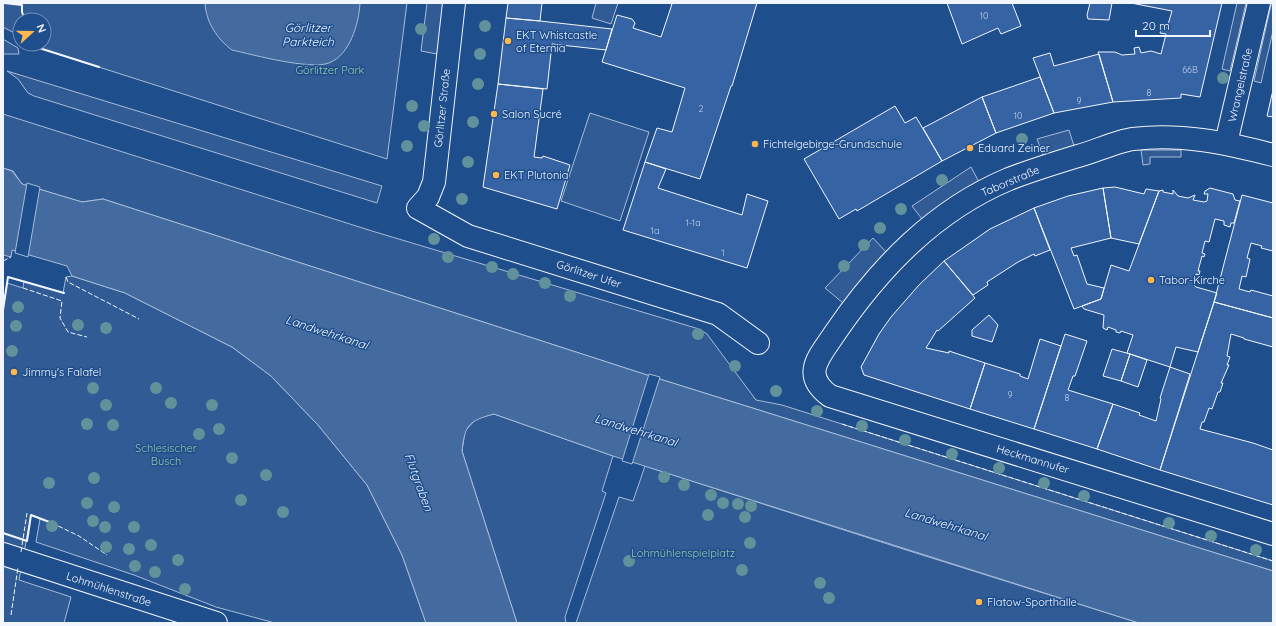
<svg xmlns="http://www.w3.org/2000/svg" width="1276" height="626" font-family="Quicksand,sans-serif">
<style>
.built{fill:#305b95;stroke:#a8bbd7}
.water{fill:#446ba0;stroke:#a8bbd7}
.pier{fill:#1f4e8c;stroke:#a8bbd7}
.building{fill:#3563a3;stroke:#f2f6ff}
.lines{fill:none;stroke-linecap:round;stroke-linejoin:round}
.street-casing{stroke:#f2f6ff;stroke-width:24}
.street{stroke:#1f4e8c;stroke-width:22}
.fence{stroke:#f2f6ff;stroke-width:1;stroke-dasharray:5 2;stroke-linecap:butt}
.wall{stroke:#f2f6ff;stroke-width:2}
.tree{fill:#61919a}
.poi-dot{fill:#ffb74d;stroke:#1f4e8c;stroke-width:1.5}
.labels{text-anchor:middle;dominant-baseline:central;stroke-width:3;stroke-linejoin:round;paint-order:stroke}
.number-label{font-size:9px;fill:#c3d1e8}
.poi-label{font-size:11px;fill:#f2f6ff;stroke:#1f4e8c;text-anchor:start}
.park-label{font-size:11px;fill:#97c8a6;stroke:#1f4e8c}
.street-label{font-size:11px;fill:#f2f6ff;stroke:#1f4e8c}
.water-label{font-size:12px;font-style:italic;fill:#f2f6ff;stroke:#1f4e8c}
</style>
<rect width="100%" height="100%" fill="#1f4e8c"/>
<path class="built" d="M3,3H407L387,159L36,47L32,44H44V20H20V36L3,27Z
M427,3H444L437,54L421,51Z
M596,3H618L611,24L592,18Z
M1237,3H1246L1230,71L1222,69Z
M1271,5H1273V31L1261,83L1254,81Z
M3,39L18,48L19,54H3Z
M7,71L382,186L377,203L34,96L28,93L18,79Z
M590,113L649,132L620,221L561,201Z
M3,114L372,231L699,329L707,334L756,400L782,405L1273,561V571L647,375L103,199L82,202L22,184L13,171L3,168Z
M1069,130L1074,146L1043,155L1037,139Z
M1141,150H1181V157H1150V164L1143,165Z
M971,167L979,182L922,219L912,206Z
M873,238L886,252L843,303L825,288Z
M72,276L125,293L232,347L271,376L318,425L367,485L402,555L426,623H275L216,607L134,575L36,542L40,519L31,515L19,580L71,597L64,623H3V310L7,283L23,288L24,281L63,293L66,277Z
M494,414L613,456L602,491L606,493L565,617L566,623H517L462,451L465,431L477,418Z
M645,466L900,548L1139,623H576L619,497L633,501Z"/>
<path class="water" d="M205,3H360C359,23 350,55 329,63C310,70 254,55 232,50C217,39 206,22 205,3Z
M3,168L12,171L22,184L82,202L103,199L647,375L1273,571V623H1139L613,456L494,414C468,421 465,425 462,451L517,623H426L402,555L367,485L318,425L271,376L232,347L125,293L72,276L67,266L12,250L11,257L3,255Z"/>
<path class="pier" d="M27,183L40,187L28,257L15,253Z
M649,374L660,377L632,464L622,461Z"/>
<path class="building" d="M508,3H542L540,21L506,18Z
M668,3H757L732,86H731L700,179L645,162L657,128L672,132L685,88L602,62L617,15L632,19L635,23L633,28L661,37L672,4Z
M947,3H1012L1021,26L1001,34L998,28L962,44Z
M1090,3H1112L1109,20L1088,19L1087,15Z
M1131,3H1222L1200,97L1181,94V98L1113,102L1098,52H1115L1122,55L1135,54L1134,48L1139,47L1141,53L1151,51L1161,54L1166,34L1160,33L1162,27L1167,28L1172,11Z
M506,18L540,21L612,29L606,50L552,44L547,89L498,84Z
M1050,53L1054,66L1099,54L1113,102L1054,113L1033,58Z
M1040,77L1054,113L996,133L982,97Z
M498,84L543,89L534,157L542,158L543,156L570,165L557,209L483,187Z
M1273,90V117L1267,116Z
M982,97L996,133L942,161L923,128Z
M895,106L905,123L916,117L942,161L857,211L856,209L839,219L804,159Z
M645,162L666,169L658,188L742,215L747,194L768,201L747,268L623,230Z
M1115,187L1144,194L1146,189L1159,191L1139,244L1111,238L1103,188Z
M1103,188L1111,238L1071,248L1074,256L1077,255L1087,284L1104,288L1101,299L1074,309L1034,208L1068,196Z
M1210,188L1233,194L1235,200L1240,201L1234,223H1231L1230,227L1224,225V221L1215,219L1209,242L1205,241L1202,253L1205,254L1204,257L1202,256L1198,271H1200L1199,275L1196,274L1194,285L1196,287L1217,293L1198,352L1176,347L1170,367L1127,353L1133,335L1121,331L1120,333L1116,332V330L1108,327L1107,330L1103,328L1104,315L1084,309L1082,306L1101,299L1111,265L1129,271L1159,191L1163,190V192L1173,194V190L1178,196L1188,198L1195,195L1193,200L1204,202L1207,201L1208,194H1204L1205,191Z
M1242,195L1273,203V251L1261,248L1262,246L1251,243L1247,258L1250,259L1246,277L1242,276L1239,289L1250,292L1251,290L1273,296V318L1214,302Z
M1034,208L1050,250L1035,256L1034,254L1018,262L987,282L988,285L973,295L944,261L990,229Z
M944,261L975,298L938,331L937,330L926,348L949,353V351L985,363L970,409L864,375L861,367L879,334L891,317L919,285Z
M1214,302L1273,318V347L1244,339V338L1231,334L1227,356L1230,357L1227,365H1229L1221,383H1223L1220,392H1218L1212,409L1209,408L1204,422H1202L1200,429L1253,443L1273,450V505L1160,470Z
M989,315L998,325L992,342L972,336V330Z
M1065,334L1087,341L1075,376H1073L1068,390L1113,404L1097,449L1034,429Z
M1040,339L1061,346L1034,429L970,409L985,363L1020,374V376L1028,379Z
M1112,349L1130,354L1121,381L1103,376Z
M1130,354L1147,360L1138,387L1121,381Z
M1170,367L1190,374L1160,470L1097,449L1113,404L1140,413L1139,415L1156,421L1161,399L1160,398Z"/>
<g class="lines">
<g class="street-casing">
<path id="street" d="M454,3L434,182L428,197L418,208L468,236L718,314L758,343
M1226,143L1259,3
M1273,155C1227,143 1181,133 1133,139C1117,141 1094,152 1078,156C1055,163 1032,170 1009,179C935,210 880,267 835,333C820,356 800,374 830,396L1273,534
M3,554L216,623"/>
</g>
<use href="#street" class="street"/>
<path class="fence" d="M3,261L11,257
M66,277L68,282L139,319
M23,288L62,301L60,318L68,332L87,337
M3,310L7,283
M842,424L1273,561
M52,523L79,536L107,555
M21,552L27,513
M11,615L18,567"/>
<path class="wall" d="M4,3L22,5V12L25,20
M35,44L36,47L99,67
M3,310L8,277L64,293
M3,533L27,541L31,515L52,523"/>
</g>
<g class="tree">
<circle cx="485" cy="26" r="6"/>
<circle cx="421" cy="29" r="6"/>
<circle cx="480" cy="54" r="6"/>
<circle cx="1223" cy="78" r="6"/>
<circle cx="478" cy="84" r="6"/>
<circle cx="412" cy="106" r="6"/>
<circle cx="473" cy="122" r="6"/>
<circle cx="424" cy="126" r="6"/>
<circle cx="1022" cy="139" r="6"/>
<circle cx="407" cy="146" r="6"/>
<circle cx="468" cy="162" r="6"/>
<circle cx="942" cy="180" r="6"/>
<circle cx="462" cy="199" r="6"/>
<circle cx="901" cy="209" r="6"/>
<circle cx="880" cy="228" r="6"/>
<circle cx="434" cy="239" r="6"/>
<circle cx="864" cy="245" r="6"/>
<circle cx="448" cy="257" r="6"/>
<circle cx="844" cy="266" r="6"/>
<circle cx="492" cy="267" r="6"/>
<circle cx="513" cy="274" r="6"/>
<circle cx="545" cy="283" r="6"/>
<circle cx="570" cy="296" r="6"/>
<circle cx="18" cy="307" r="6"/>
<circle cx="78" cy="325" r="6"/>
<circle cx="16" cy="326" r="6"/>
<circle cx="106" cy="328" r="6"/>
<circle cx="698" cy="334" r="6"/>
<circle cx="12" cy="351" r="6"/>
<circle cx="735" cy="366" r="6"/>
<circle cx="93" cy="388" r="6"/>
<circle cx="156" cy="388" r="6"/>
<circle cx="776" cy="391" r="6"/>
<circle cx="171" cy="403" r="6"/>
<circle cx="106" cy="405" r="6"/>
<circle cx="212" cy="405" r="6"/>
<circle cx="817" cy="411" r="6"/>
<circle cx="87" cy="424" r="6"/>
<circle cx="113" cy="425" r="6"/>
<circle cx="862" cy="426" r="6"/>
<circle cx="219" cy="429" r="6"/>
<circle cx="199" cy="434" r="6"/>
<circle cx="905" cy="440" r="6"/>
<circle cx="952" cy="454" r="6"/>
<circle cx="232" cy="458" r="6"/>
<circle cx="999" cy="468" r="6"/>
<circle cx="266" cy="475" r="6"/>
<circle cx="664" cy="477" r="6"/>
<circle cx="94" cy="478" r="6"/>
<circle cx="49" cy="483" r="6"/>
<circle cx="1044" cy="483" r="6"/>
<circle cx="684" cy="485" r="6"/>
<circle cx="711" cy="495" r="6"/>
<circle cx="1084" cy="496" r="6"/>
<circle cx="241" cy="500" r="6"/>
<circle cx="87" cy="503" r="6"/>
<circle cx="723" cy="503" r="6"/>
<circle cx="738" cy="504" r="6"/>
<circle cx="751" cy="506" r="6"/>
<circle cx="114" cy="507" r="6"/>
<circle cx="283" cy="512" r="6"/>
<circle cx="708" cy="515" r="6"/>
<circle cx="745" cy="517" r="6"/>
<circle cx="93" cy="521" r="6"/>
<circle cx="1169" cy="523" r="6"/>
<circle cx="52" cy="526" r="6"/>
<circle cx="105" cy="527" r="6"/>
<circle cx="134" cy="527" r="6"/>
<circle cx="1211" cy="536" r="6"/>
<circle cx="750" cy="543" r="6"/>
<circle cx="151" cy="545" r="6"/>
<circle cx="106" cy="547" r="6"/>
<circle cx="129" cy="549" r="6"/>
<circle cx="1256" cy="550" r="6"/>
<circle cx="178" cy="560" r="6"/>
<circle cx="629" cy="561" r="6"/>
<circle cx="135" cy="566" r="6"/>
<circle cx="742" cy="570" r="6"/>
<circle cx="155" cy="572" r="6"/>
<circle cx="820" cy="583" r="6"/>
<circle cx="185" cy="589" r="6"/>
<circle cx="829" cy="598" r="6"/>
</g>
<g class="poi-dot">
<circle cx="508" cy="41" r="4"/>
<circle cx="494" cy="114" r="4"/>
<circle cx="755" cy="144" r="4"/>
<circle cx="970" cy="148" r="4"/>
<circle cx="496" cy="175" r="4"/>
<circle cx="1151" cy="280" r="4"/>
<circle cx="14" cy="372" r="4"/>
<circle cx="979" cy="602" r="4"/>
</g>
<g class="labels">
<g class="number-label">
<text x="984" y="15">10</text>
<text x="1190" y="69">66B</text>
<text x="1149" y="92">8</text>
<text x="1079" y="100">9</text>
<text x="701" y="108">2</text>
<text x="1018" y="115">10</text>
<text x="693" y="222">1-1a</text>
<text x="655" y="230">1a</text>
<text x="723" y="252">1</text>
<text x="1010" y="394">9</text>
<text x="1067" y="397">8</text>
</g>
<g class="poi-label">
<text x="516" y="35">EKT Whistcastle<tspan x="516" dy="13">of Eternia</tspan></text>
<text x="502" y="114">Salon Sucré</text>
<text x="763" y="144">Fichtelgebirge-Grundschule</text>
<text x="978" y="148">Eduard Zeiner</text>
<text x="504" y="175">EKT Plutonia</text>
<text x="1159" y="280">Tabor-Kirche</text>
<text x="22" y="372">Jimmy's Falafel</text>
<text x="987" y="602">Flatow-Sporthalle</text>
</g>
<g class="park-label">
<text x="330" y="70">Görlitzer Park</text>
<text x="166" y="448">Schlesischer<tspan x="166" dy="13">Busch</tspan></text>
<text x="683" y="553">Lohmühlenspielplatz</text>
</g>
<g class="street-label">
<text transform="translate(1240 85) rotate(-77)">Wrangelstraße</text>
<text transform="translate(442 108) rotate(-84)">Görlitzer Straße</text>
<text transform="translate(1010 181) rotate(-23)">Taborstraße</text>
<text transform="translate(589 274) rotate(18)">Görlitzer Ufer</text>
<text transform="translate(1033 459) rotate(17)">Heckmannufer</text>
<text transform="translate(109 589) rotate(18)">Lohmühlenstraße</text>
</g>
<g class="water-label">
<text x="308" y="27">Görlitzer<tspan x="308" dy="14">Parkteich</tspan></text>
<text transform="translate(327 332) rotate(18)">Landwehrkanal</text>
<text transform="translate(636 430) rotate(17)">Landwehrkanal</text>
<text transform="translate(419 482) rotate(70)">Flutgraben</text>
<text transform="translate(946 524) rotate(17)">Landwehrkanal</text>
</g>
</g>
<rect width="1276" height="626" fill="none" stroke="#f2f6ff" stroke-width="8"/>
<g transform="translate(32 32) rotate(69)"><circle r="19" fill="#1f4e8c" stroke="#7391ba"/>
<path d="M0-3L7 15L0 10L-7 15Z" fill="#ffb74d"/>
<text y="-6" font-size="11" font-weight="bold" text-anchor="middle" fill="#f2f6ff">N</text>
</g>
<path d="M1136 30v6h74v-6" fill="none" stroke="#f2f6ff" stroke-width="2"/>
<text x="1142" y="30" font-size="12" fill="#f2f6ff" stroke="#1f4e8c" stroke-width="3" paint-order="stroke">20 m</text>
</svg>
